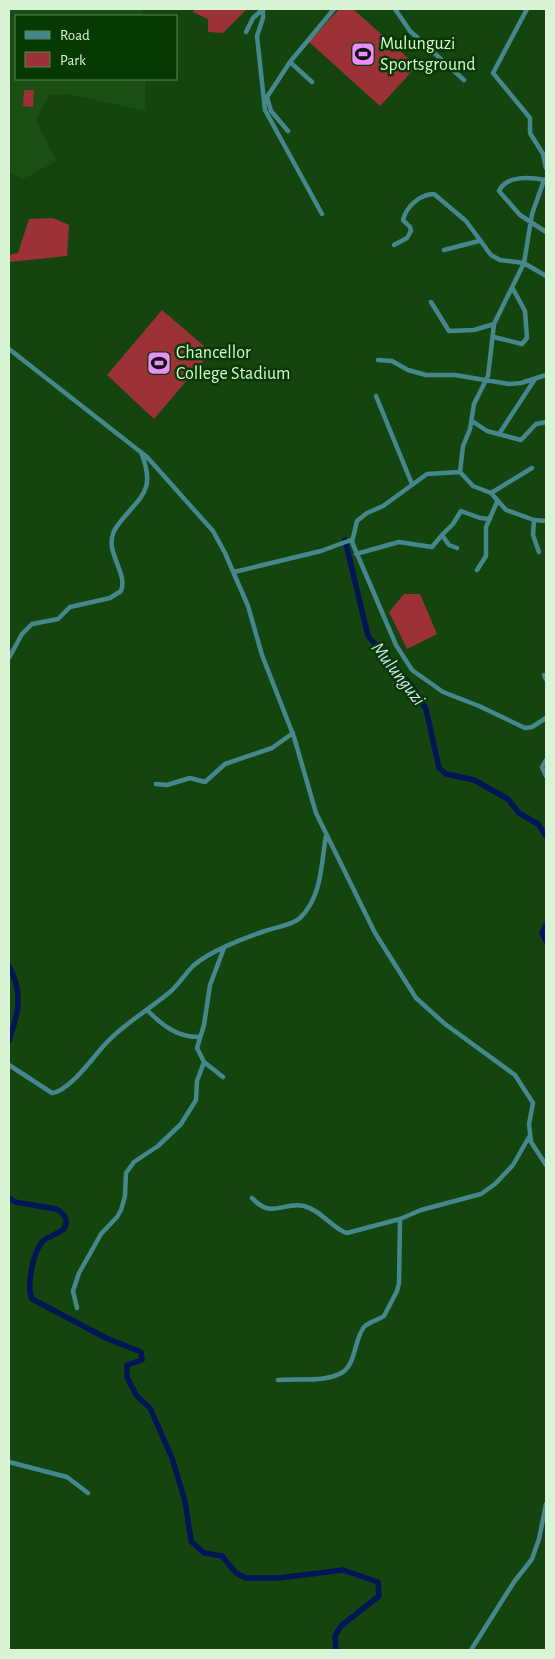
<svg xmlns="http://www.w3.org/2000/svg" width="555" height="1659" font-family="'Alegreya Sans',sans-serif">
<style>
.built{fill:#194f12}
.green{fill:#9c3237}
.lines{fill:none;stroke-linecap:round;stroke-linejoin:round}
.river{stroke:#001657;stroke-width:5.5}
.minor{stroke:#45878c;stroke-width:4.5}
.labels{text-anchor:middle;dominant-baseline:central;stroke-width:5;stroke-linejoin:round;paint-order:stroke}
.poi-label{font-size:18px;fill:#d9f4d5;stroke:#073a02;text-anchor:start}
.water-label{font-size:19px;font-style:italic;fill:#d5e3fb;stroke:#073a02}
</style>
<rect width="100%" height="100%" fill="#14450e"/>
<path class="built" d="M9,9H143V16H16V79H145L146,111L67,94L49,95L36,120L56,161L23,179L9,172Z"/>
<path class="green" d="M194,9H247L223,33L208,32V19L193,12Z
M339,9H353L417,66L380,106L309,42Z
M24,90H34L33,107L23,106Z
M53,218L69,225L67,256L9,262V255L18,253L29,219Z
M162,310L211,352L154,419L107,375Z
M404,594H420L437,634L407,649L389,612Z"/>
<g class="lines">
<path class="river" d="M345,540L368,636L412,686L426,709L439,768L446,774L474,780L508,799L519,813L538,824L546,836
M546,925L542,933L546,941
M9,966C24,995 18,1013 9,1041
M9,1198L15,1202L56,1209C61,1211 64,1214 66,1220C68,1235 49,1233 42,1242C33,1253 26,1286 32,1299L106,1338L141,1352L142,1360L127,1365V1377L136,1395L150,1408L172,1458L185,1501L191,1541L204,1553L222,1556L236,1573L246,1578H279L343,1570L378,1582L379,1596L341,1626L335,1636L336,1650"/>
<path class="minor" d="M263,9V18L257,36L265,110L322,214
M395,9L410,31L464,80
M527,9L493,73L530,118V133L543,154L546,168
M246,32L253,18L262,10
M312,82L290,62L334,9
M288,131L271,111L267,97L290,62
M546,179L543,183L532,214L524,263L494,324L488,376L474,404L470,429L463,446L460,472L473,486L491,493L506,510L534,520L546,521
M545,180C531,177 506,175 499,191L520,215L546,232
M394,245L407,238L411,231L410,227L403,220C406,207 420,194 434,194L466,221L491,255L500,260L524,263L546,276
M444,250L479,241
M431,302L449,331L474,330L494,324
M494,337L522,344L527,338L525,311L513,289
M9,349L147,457L213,531L225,553L248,606L262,655L294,737L316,813L375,933L416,998L445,1024L515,1075L533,1103L529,1124L531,1142L546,1165
M378,360L392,361L408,370L426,375H455L509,384L521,383L546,375
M376,396L412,484
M472,421L487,431L521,440L536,424L546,422
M499,434L535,379
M460,472L427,474L383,506L367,513L357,521L352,542L396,645L412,670L443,692L479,706L525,728L532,727L546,718
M491,493L532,468
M534,520L533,535L539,552
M457,548L449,545L442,535L453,524L461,511L480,518L490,519
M356,554L399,542L432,547L442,535
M477,570L486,556V527L497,502
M234,572L321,551L351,540
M9,658L22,634L32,624L58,619L70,607L110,598L121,591C128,574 106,553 113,534C114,529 118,525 121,521C142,495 156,490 141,452
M544,675L546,679
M546,760L542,767L546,776
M156,784L167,785L190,778L205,782L225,764L272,748L293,733
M147,1010C162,1025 178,1038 200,1037
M204,1062L223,1077
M9,1065L52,1093C68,1091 90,1062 100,1050C119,1027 147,1011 170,992C179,984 185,974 193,966C208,952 244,938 265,931C275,927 291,926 300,918C322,897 321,864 326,836
M252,1198C272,1220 283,1201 304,1206C321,1210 334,1230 347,1233L400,1219L421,1210L481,1194L495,1184L513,1165L529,1137
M77,1308L73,1291L79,1273L101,1234L117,1217L121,1210L125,1196L126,1173L134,1162L158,1146L181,1124L196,1100L197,1081L204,1062L197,1048L204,1025L210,985L224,948
M278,1380C297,1378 326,1383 343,1372C356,1363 354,1340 364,1327C370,1321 377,1321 384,1316L397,1291L399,1283L400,1219
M9,1462L67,1477L88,1493
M471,1650L514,1582L532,1559L539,1539L546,1504"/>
</g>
<defs>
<g id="stadium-square" transform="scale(1.25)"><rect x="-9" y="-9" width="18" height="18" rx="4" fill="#eb8dfc" stroke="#073a02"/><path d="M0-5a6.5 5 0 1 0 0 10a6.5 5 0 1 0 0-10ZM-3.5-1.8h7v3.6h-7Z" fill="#111"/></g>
</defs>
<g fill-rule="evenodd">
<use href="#stadium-square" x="363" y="54"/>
<use href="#stadium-square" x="159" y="363"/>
</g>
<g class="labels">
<g class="poi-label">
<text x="380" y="44">Mulunguzi<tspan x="380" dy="21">Sportsground</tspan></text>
<text x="176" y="353">Chancellor<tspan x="176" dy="21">College Stadium</tspan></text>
</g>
<g class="water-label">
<text transform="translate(398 674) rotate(52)">Mulunguzi</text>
</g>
</g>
<rect width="555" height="1659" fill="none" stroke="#d9f4d5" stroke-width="20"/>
<rect x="15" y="15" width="162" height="65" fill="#073a02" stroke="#5b8456"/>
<rect x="25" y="31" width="25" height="8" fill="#45878c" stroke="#5b8456"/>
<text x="60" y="40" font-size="15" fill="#d9f4d5">Road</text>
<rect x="25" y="52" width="25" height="15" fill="#9c3237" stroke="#5b8456"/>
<text x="60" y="65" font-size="15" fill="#d9f4d5">Park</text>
</svg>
